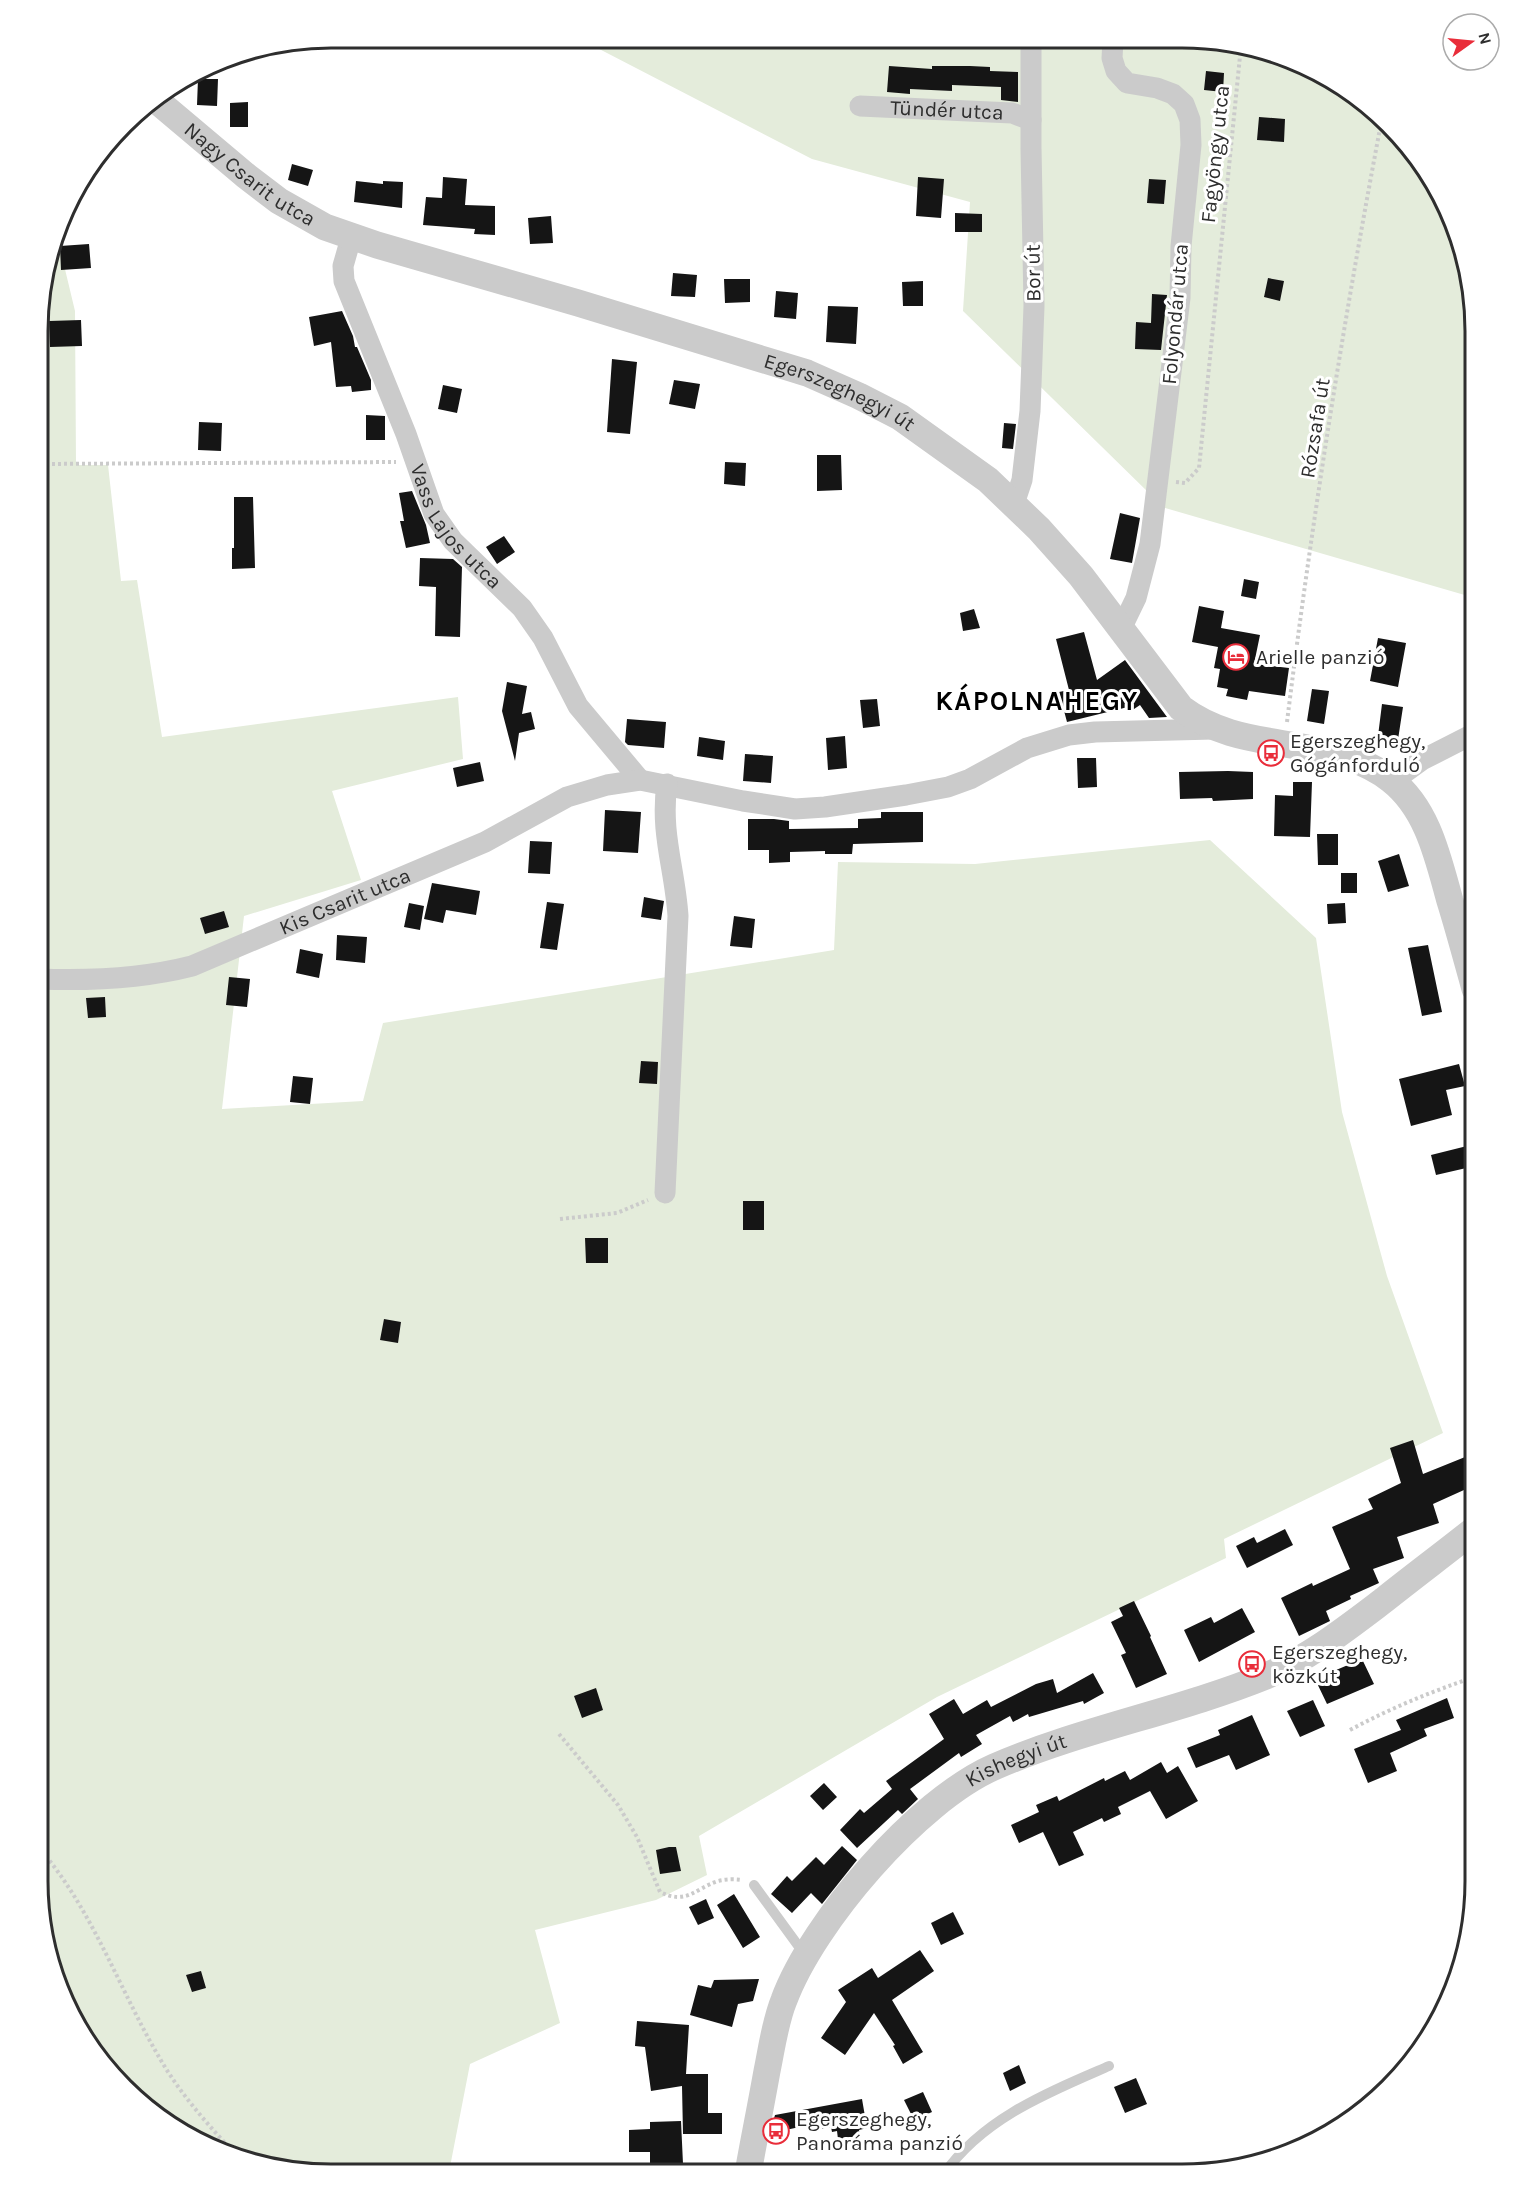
<svg xmlns="http://www.w3.org/2000/svg" width="1513" height="2212" font-family="Karla,sans-serif">
<style>
.green{fill:#e4ecdb}
.building{fill:#151515}
.lines{fill:none;stroke-linecap:round;stroke-linejoin:round}
.path{stroke:#cbcbcb;stroke-width:4;stroke-dasharray:3 3;stroke-linecap:butt}
.service{stroke:#cbcbcb;stroke-width:10}
.minor{stroke:#cbcbcb;stroke-width:21}
.tertiary{stroke:#cbcbcb;stroke-width:27}
.labels{text-anchor:middle;dominant-baseline:central;stroke-width:6;stroke-linejoin:round;paint-order:stroke}
.street-label{font-size:21px;fill:#2e2e2e;stroke:#fff}
.poi-label{font-size:21px;fill:#2e2e2e;stroke:#fff;text-anchor:start}
.district-label{font-size:27px;font-weight:bold;letter-spacing:1.5px;fill:#000;stroke:#fff}
.rim{fill:none;stroke:#2e2e2e;stroke-width:3}
</style>
<rect width="100%" height="100%" fill="#fff"/>
<path class="green" d="M578,38L1220,40L1294,60L1360,98L1403,138L1445,202L1475,331V598L1148,503L1150,494L963,311L970,202L812,159Z
M58,240L75,311L76,465H108L121,581L137,580L162,737L458,697L463,759L332,791L361,880L244,916L222,1109L363,1101L383,1023L834,950L838,862L975,864L1210,840L1316,938L1342,1112L1387,1276L1443,1433L1224,1539L1226,1558L937,1697L699,1836L707,1875L656,1900L535,1930L560,2023L470,2064L449,2172H293L219,2152L153,2114L98,2060L68,2010L38,1881L40,293Z"/>
<path class="building" d="M889,66L932,69V66H970L990,67V71L1018,72V102L1001,100V87L952,85V91L910,89V94L887,92Z
M1206,71L1224,73L1223,92L1204,90Z
M198,79H218L217,106L197,105Z
M248,102V127H230V103Z
M1259,117L1285,119L1284,142L1257,140Z
M292,164L313,170L308,186L288,180Z
M443,177L467,179L465,205L495,206V235L474,234L475,229L423,225L426,197L442,198Z
M918,177L944,179L941,218L916,216Z
M1149,179L1166,180L1164,204L1147,203Z
M356,181L383,184V181L403,182L402,208L354,202Z
M955,213L982,214V232H955Z
M551,216L553,243L530,244L528,218Z
M89,244L91,268L61,270L60,246Z
M673,273L697,275L695,297L671,296Z
M1268,278L1284,281L1280,301L1264,297Z
M724,279H750V302L725,303Z
M923,281V306H903L902,282Z
M776,291L798,293L796,319L774,317Z
M1152,294L1167,295L1161,350L1135,349L1136,322L1151,323Z
M828,306L858,307L856,344L826,342Z
M342,311L353,336L355,347H357L371,380V390L352,392L351,386L336,387L331,342L314,346L309,317Z
M81,320L82,346L50,347L49,321Z
M612,359L637,362L630,434L607,432Z
M674,380L700,384L695,409L669,404Z
M443,385L462,389L457,413L438,409Z
M366,415L385,416V440H366Z
M199,422L222,423L221,451L198,450Z
M1004,423L1016,424L1013,449L1002,448Z
M817,455H841L842,490L817,491Z
M725,462L746,463L745,486L724,484Z
M412,491L426,525L430,543L406,548L400,521H404L399,493Z
M234,497H253L255,568L232,569V548H234Z
M1120,513L1140,518L1132,563L1110,559Z
M504,536L515,552L497,564L486,547Z
M420,558L453,559L462,567L460,637L435,636L436,587L419,586Z
M1244,579L1259,582L1256,599L1241,596Z
M1199,606L1224,611L1221,628L1260,635L1254,664L1289,668L1285,696L1249,691L1247,700L1226,696L1228,689L1217,687L1220,669L1214,668L1218,647L1192,642Z
M974,609L980,628L963,631L960,613Z
M1084,632L1097,680L1125,660L1167,717L1149,718L1140,705L1131,711L1128,707L1067,722L1059,692L1069,690L1056,639Z
M1378,638L1406,643L1398,687L1370,681Z
M507,682L527,686L522,714L531,712L535,729L519,733L515,761L502,711Z
M1312,689L1329,691L1324,724L1307,721Z
M877,699L880,726L863,728L860,700Z
M1382,704L1403,707L1397,746L1377,744Z
M627,719L666,722L664,748L628,745L625,742Z
M845,736L847,768L828,770L826,738Z
M699,737L725,741L723,760L697,756Z
M745,754L773,756L771,783L743,781Z
M1077,758H1096L1097,787L1078,788Z
M480,762L484,781L457,787L453,768Z
M1228,771L1253,772V799L1213,801L1212,798L1180,799L1179,772Z
M1293,782H1312L1310,837L1274,836L1275,795L1293,796Z
M605,810L641,812L638,853L603,851Z
M881,812H923V842L853,844L852,854H825V851L790,852V862L769,863V850H748V819H774L789,821V829L858,828V819L881,818Z
M1317,834H1338V865H1318Z
M530,841L552,842L550,874L528,873Z
M1399,854L1409,886L1388,892L1378,861Z
M1341,873H1357V893H1341Z
M432,883L480,891L476,915L446,910L443,923L424,919Z
M644,897L664,901L661,920L641,917Z
M547,902L564,904L557,950L540,948Z
M409,903L424,906L420,930L404,927Z
M1345,903L1346,923L1328,924L1327,904Z
M224,911L229,927L205,934L200,918Z
M734,916L755,919L752,948L730,946Z
M337,935L367,937L365,963L336,960Z
M1428,945L1442,1012L1422,1016L1408,948Z
M300,949L323,954L319,978L296,973Z
M229,977L250,979L247,1007L226,1005Z
M105,997L106,1017L88,1018L86,998Z
M641,1061L658,1062L657,1084L639,1083Z
M1459,1064L1465,1086L1446,1090L1452,1115L1411,1126L1399,1079Z
M293,1076L313,1078L310,1104L290,1102Z
M1475,1144V1166L1436,1175L1431,1155Z
M743,1201H764V1230H743Z
M585,1238H608V1263H586Z
M384,1319L401,1322L398,1343L380,1340Z
M1413,1440L1423,1474L1475,1453V1485L1433,1504L1439,1523L1397,1537L1404,1558L1373,1569L1379,1583L1350,1596L1351,1599L1326,1611L1330,1621L1299,1636L1281,1598L1312,1583L1313,1586L1350,1569L1332,1527L1373,1509L1368,1499L1401,1483L1390,1448Z
M1285,1529L1293,1545L1247,1568L1236,1546L1254,1537L1257,1543Z
M1134,1601L1151,1636L1150,1637L1167,1674L1136,1688L1121,1655L1126,1653L1111,1622L1123,1616L1119,1608Z
M1242,1608L1255,1632L1199,1662L1184,1630L1211,1617L1214,1623Z
M1362,1659L1374,1684L1327,1704L1315,1679Z
M1093,1673L1104,1693L1084,1704L1083,1701L1029,1717L1028,1714L1013,1722L1010,1716L976,1735L982,1744L961,1757L959,1753L910,1789L918,1799L902,1814L898,1810L857,1848L840,1830L860,1809L864,1813L892,1789L886,1781L944,1739L929,1714L954,1699L963,1714L987,1700L991,1707L1036,1684L1053,1679L1057,1693Z
M596,1688L603,1710L582,1718L574,1696Z
M1447,1698L1454,1718L1424,1729L1427,1736L1390,1753L1397,1771L1368,1783L1354,1749L1401,1730L1396,1720Z
M1313,1700L1325,1726L1300,1737L1287,1711Z
M1252,1715L1270,1755L1236,1770L1229,1755L1196,1768L1187,1748L1220,1735L1218,1730Z
M1161,1762L1167,1773L1178,1766L1198,1801L1166,1819L1150,1791L1118,1807L1121,1814L1104,1822L1102,1818L1073,1832L1084,1855L1059,1866L1043,1832L1019,1843L1011,1825L1039,1812L1036,1805L1057,1796L1059,1801L1104,1778L1105,1781L1125,1771L1130,1780Z
M824,1783L837,1797L823,1810L810,1796Z
M842,1846L857,1860L822,1904L811,1893L792,1913L771,1894L787,1876L792,1881L816,1857L824,1865Z
M669,1847H676L681,1871L660,1874L656,1850Z
M734,1894L760,1937L743,1948L717,1905Z
M706,1899L714,1918L698,1925L689,1907Z
M953,1912L964,1934L941,1945L931,1923Z
M920,1950L934,1971L892,2000L923,2052L903,2064L893,2046L895,2045L874,2013L845,2055L821,2038L846,2002L838,1990L872,1968L878,1978Z
M201,1971L206,1988L192,1992L186,1975Z
M759,1979L753,2001L738,2004L732,2027L690,2015L698,1985L711,1988L714,1980Z
M637,2021L689,2025L686,2074H708V2113H722V2134H683L682,2086L651,2091L645,2047L635,2046Z
M1019,2065L1026,2083L1010,2091L1003,2073Z
M1136,2078L1147,2104L1125,2113L1114,2087Z
M923,2092L932,2112L914,2120L904,2100Z
M862,2099L867,2128L859,2130L860,2136L838,2139L837,2131L832,2132L831,2127L815,2130L814,2124L776,2132L773,2122L775,2115Z
M681,2121L683,2164L650,2165V2152H629V2130L650,2129V2122Z"/>
<g class="lines">
<path class="path" d="M40,464L396,462
M1176,482L1185,483L1199,468L1241,46
M1287,722C1312,520 1344,318 1382,118
M560,1219L617,1213L648,1200
M1350,1730C1391,1708 1430,1692 1475,1677
M559,1734L618,1805L637,1837L660,1892C687,1905 694,1889 718,1881C726,1879 735,1879 742,1880
M38,1847C91,1906 119,1989 159,2057C180,2094 209,2126 238,2157"/>
<path class="service" d="M754,1885L805,1955
M944,2174C983,2118 1049,2092 1109,2066"/>
<g class="minor">
<path d="M1113,40L1112,58L1116,71L1127,83L1157,88L1173,94L1184,104L1190,120L1191,145L1181,246L1180,298L1150,544L1136,598L1121,629"/>
<path id="s1" d="M860,106L1012,113L1031,120"/>
<path id="s2" d="M351,238L343,266L344,281L406,434L434,514L453,541L522,608L543,638L578,706L640,780"/>
<path d="M1014,504L1022,480L1030,411L1034,306L1031,148V40"/>
<path d="M1393,781L1422,760L1475,733"/>
<path id="s3" d="M39,979C91,981 141,979 192,966L485,842L567,797L607,785L640,780L743,801L795,809L825,807L906,795L948,787L970,779L1027,748L1069,735L1095,732L1214,729"/>
<path d="M665,1193L678,916C675,869 660,833 667,784"/>
</g>
<g class="tertiary">
<path id="s4" d="M156,100L245,175L279,201L325,227L377,245L578,303L807,373L859,396L900,417L988,480L1039,529L1081,576L1181,708C1218,736 1258,739 1302,747C1334,753 1365,759 1391,780C1428,809 1438,858 1450,901C1459,930 1467,960 1475,989"/>
<path id="s5" d="M748,2173C754,2139 761,2105 767,2071C772,2047 775,2022 784,2000C813,1922 917,1801 994,1767C1081,1729 1177,1712 1266,1676C1309,1658 1347,1628 1384,1600C1414,1576 1445,1553 1475,1529"/>
</g>
</g>
<defs>
<g id="hotel-ring" transform="scale(1.35)"><circle r="9.5" fill="#fff" stroke="#e92d3a" stroke-width="1.5"/><path d="M-6-4.5h1.5V1H6V5H4.5V3h-9V5H-6ZM-4 0a1.8 1.8 0 1 1 3.6 0ZM.5 0V-2.5h3Q6-2.5 6 0Z" fill="#e92d3a"/></g>
<g id="bus-ring" transform="scale(1.35)"><circle r="9.5" fill="#fff" stroke="#e92d3a" stroke-width="1.5"/><path d="M-5-6H5V4H4V6H2V4H-2V6H-4V4H-5ZM-3.5-4V0h7V-4ZM-3.5 1.2v1.5H-2V1.2ZM2 1.2v1.5H3.5V1.2Z" fill="#e92d3a"/></g>
</defs>
<g fill-rule="evenodd">
<use href="#hotel-ring" x="1236" y="657"/>
<use href="#bus-ring" x="1271" y="753"/>
<use href="#bus-ring" x="1252" y="1664"/>
<use href="#bus-ring" x="776" y="2131"/>
</g>
<g class="labels">
<g class="street-label">
<text stroke="none"><textPath href="#s1" startOffset="87">Tündér utca</textPath></text>
<text transform="translate(1215 154) rotate(-84)">Fagyöngy utca</text>
<text stroke="none"><textPath href="#s4" startOffset="120">Nagy Csarit utca</textPath></text>
<text transform="translate(1033 273) rotate(-91)">Bor út</text>
<text transform="translate(1175 314) rotate(-85)">Folyondár utca</text>
<text stroke="none"><textPath href="#s4" startOffset="753">Egerszeghegyi út</textPath></text>
<text transform="translate(1315 428) rotate(-81)">Rózsafa út</text>
<text stroke="none"><textPath href="#s2" startOffset="316">Vass Lajos utca</textPath></text>
<text stroke="none"><textPath href="#s3" startOffset="320">Kis Csarit utca</textPath></text>
<text stroke="none"><textPath href="#s5" startOffset="519">Kishegyi út</textPath></text>
</g>
<g class="poi-label">
<text x="1256" y="657">Arielle panzió</text>
<text x="1290" y="741">Egerszeghegy,<tspan x="1290" dy="24">Gógánforduló</tspan></text>
<text x="1272" y="1652">Egerszeghegy,<tspan x="1272" dy="24">közkút</tspan></text>
<text x="796" y="2119">Egerszeghegy,<tspan x="796" dy="24">Panoráma panzió</tspan></text>
</g>
<g class="district-label">
<text x="1037" y="701">KÁPOLNAHEGY</text>
</g>
</g>
<path d="M0 0H1513V2212H0ZM331 48H1182A283 283 0 0 1 1465 331V1881A283 283 0 0 1 1182 2164H331A283 283 0 0 1 48 1881V331A283 283 0 0 1 331 48Z" fill="#fff" fill-rule="evenodd"/>
<path class="rim" d="M331 48H1182A283 283 0 0 1 1465 331V1881A283 283 0 0 1 1182 2164H331A283 283 0 0 1 48 1881V331A283 283 0 0 1 331 48Z"/>
<g transform="translate(1471 42) rotate(75)"><circle r="28" fill="#ffffff" stroke="#ababab" stroke-width="1.5"/>
<path d="M0-4.5L10 22L0 15L-10 22Z" fill="#e92d3a"/>
<text y="-9" font-size="16" font-weight="bold" text-anchor="middle" fill="#2e2e2e">N</text>
</g>
</svg>
